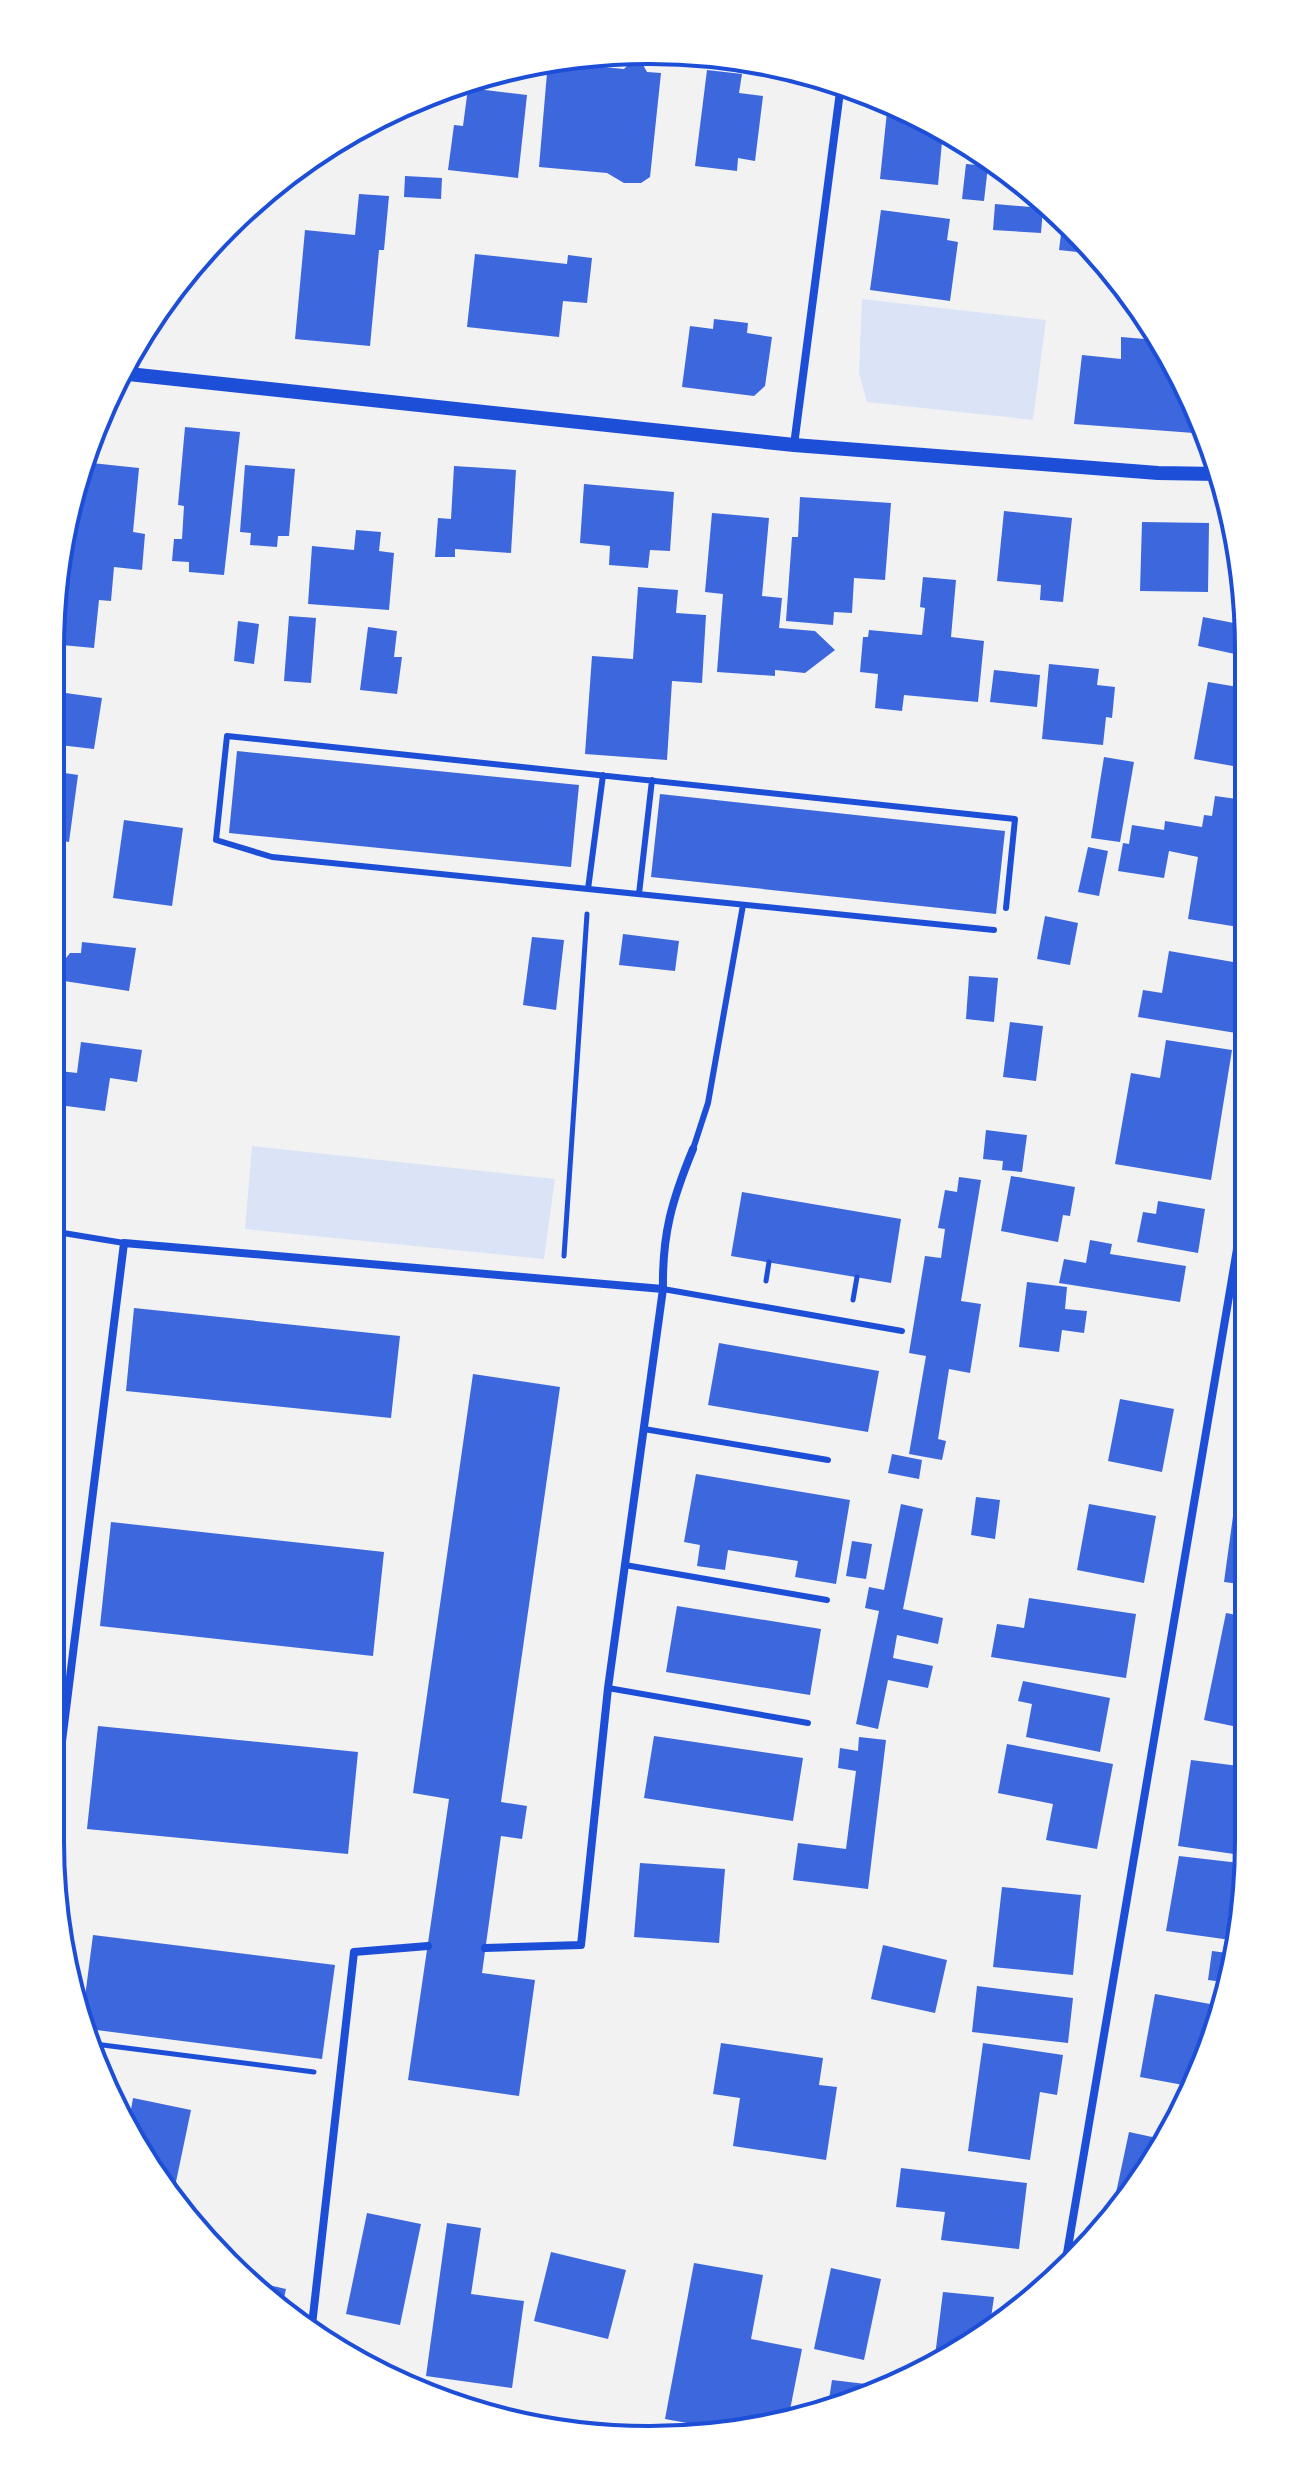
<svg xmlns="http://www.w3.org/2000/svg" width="1299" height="2490" font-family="'Fira Sans',sans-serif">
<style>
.green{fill:#dbe4f7}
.building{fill:#3d67dc}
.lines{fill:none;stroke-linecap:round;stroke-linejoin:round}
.path{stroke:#1d4ed8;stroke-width:5}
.service{stroke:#1d4ed8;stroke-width:6}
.minor{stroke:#1d4ed8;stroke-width:8}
.tertiary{stroke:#1d4ed8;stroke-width:14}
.rim{fill:none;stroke:#1d4ed8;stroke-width:4}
</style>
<rect width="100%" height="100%" fill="#f2f2f2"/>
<path class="green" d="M862,299L1046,320L1033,420L867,402L859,373Z
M252,1146L555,1179L544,1259L245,1229Z"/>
<path class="building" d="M575,55L580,58L582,65L624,69L628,65L638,62L642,63L647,72L661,73L650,177L641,183H624L607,173L539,167L548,61H559L562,57Z
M707,70L742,74L739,93L763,96L755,161L738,158L737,171L695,166Z
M468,88L527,95L518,178L448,170L454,125L463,126Z
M888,102L915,112L943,131L938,185L880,179Z
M966,164L988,166L984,201L962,199Z
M405,176L442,178L441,199L404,197Z
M359,194L389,196L384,250H379L370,346L295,339L305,230L355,235Z
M995,204L1043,208L1041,233L993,230Z
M881,210L950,219L947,240L958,242L950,301L870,290Z
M1063,218L1096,254L1059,250Z
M475,254L567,264L568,255L592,258L587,303L563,301L559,337L467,327Z
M714,319L748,323L747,333L772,337L765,386L754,396L682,387L690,326L713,329Z
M1121,337L1157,340L1204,421L1207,434L1074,424L1082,355L1121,359Z
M185,427L240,432L224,575L189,572V562L172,561L174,539H182L184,506L178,505Z
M82,462L139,468L133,532L145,534L142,570L114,567L111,601L99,600L94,648L51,644V611L71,494Z
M245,465L295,469L289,536H278L277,547L250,545L251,533L240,532Z
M454,466L516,470L511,553L455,549V557H435L438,518L451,519Z
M584,484L674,492L670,551L650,550L648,568L609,565L610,546L580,543Z
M800,497L891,503L885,580L854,578L852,613L834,612L833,625L786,621L792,537H798Z
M1004,511L1072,518L1063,602L1040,600L1041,585L997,581Z
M712,513L769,518L762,596L782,598L779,628L815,631L835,650L805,673L775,670V676L717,672L723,594L705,592Z
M1142,522L1209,523L1208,592L1140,591Z
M356,530L381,532L379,551L394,553L389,610L308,604L312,546L354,550Z
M923,577L956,580L951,637L984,641L978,702L904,695L902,711L875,708L878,674L860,672L863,637H868L869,630L922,635L925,608L920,607Z
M638,587L678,590L676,613L706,615L702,683L672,681L667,760L585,754L592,656L633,659Z
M289,616L316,618L311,683L284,681Z
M1203,617L1244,625V656L1198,646Z
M238,621L259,624L254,664L234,661Z
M368,627L397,631L394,657H402L397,694L360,690Z
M1049,664L1099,669L1097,685L1115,687L1112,718L1106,717L1103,745L1042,739Z
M994,670L1040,675L1037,707L990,702Z
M1208,682L1244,688V768L1194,759Z
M51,691L102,698L94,749L51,744Z
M237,751L579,785L571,867L229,833Z
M1104,757L1134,762L1120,842L1091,838Z
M51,771L78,775L69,842L51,839Z
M660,794L1005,831L996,914L651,877Z
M1215,796L1244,800L1245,928L1188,919L1198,857L1169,851L1164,878L1118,871L1123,843L1129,844L1132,825L1164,830L1165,821L1202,827L1204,815L1212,816Z
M124,820L183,828L172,906L113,898Z
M1088,847L1108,851L1099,896L1078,892Z
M1045,916L1078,923L1070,965L1037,959Z
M623,934L679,941L675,971L619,965Z
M532,937L564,940L556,1010L523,1005Z
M82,942L136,948L129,991L64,981L63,962L70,953H81Z
M1169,951L1245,964V981L1236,1033L1138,1017L1143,990L1162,993Z
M969,976L998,978L994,1022L966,1019Z
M1010,1022L1043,1026L1036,1081L1003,1077Z
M1166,1040L1232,1050L1211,1180L1115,1164L1131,1073L1160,1078Z
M81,1042L142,1050L137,1082L110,1078L105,1111L51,1104V1070L77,1073Z
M986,1130L1027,1135L1022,1172L1002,1170L1003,1161L983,1159Z
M1011,1176L1075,1187L1070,1216L1063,1215L1058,1242L1001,1231Z
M959,1177L981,1180L961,1301L981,1304L970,1373L949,1369L938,1439L946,1441L942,1460L909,1454L926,1356L909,1353L925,1256L941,1258L945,1229L938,1228L945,1190L957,1192Z
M742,1192L901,1219L891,1283L731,1256Z
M1158,1201L1205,1209L1198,1253L1137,1242L1143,1212L1156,1214Z
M1090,1240L1112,1244L1110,1254L1186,1266L1180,1302L1059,1283L1064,1259L1086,1263Z
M1027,1282L1067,1287L1065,1309L1087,1311L1084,1333L1062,1330L1059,1352L1019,1347Z
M134,1308L400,1336L391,1418L126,1391Z
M719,1343L879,1371L868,1432L708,1405Z
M473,1374L560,1387L501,1802L527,1806L522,1839L501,1836L482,1973L535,1980L519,2096L408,2080L449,1799L413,1793Z
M1120,1399L1174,1409L1162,1472L1108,1461Z
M892,1454L922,1460L919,1479L888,1473Z
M696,1474L850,1500L836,1584L795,1577L798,1561L728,1550L725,1570L697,1566L700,1545L684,1542Z
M1237,1487L1247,1488V1585L1224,1582Z
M976,1497L1000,1500L995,1539L971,1535Z
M901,1504L923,1509L903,1609L943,1618L938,1644L897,1635L893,1658L933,1666L928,1688L888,1680L878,1729L856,1724L879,1611L865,1608L869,1587L884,1590Z
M1089,1504L1156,1516L1144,1583L1077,1570Z
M111,1522L384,1552L373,1656L100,1626Z
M852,1541L872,1544L866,1579L846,1576Z
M1029,1598L1136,1614L1126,1678L991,1657L997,1624L1024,1628Z
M677,1606L821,1629L810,1695L666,1672Z
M1226,1613L1247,1617V1729L1204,1720Z
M1023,1681L1110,1698L1100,1752L1026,1737L1032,1704L1018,1701Z
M98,1726L358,1752L348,1854L87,1829Z
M654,1736L803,1758L793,1821L644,1798Z
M859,1737L886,1740L868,1889L793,1880L798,1843L846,1849L856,1771L838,1768L840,1748L858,1751Z
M1007,1744L1113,1764L1097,1849L1046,1840L1053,1804L998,1793Z
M1191,1760L1247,1767L1248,1856L1178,1846Z
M1179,1856L1248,1864L1238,1941L1166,1931Z
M640,1863L725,1869L719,1943L634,1937Z
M1002,1887L1081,1895L1073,1975L993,1967Z
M93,1935L335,1965L322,2059L81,2028Z
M883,1945L947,1960L935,2013L871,1999Z
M1212,1951L1235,1954L1231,1983L1208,1980Z
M977,1986L1073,1998L1068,2043L972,2032Z
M1155,1994L1221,2006L1218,2024L1194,2087L1140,2077Z
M721,2043L823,2058L819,2085L837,2087L826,2160L733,2146L740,2098L713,2094Z
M983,2043L1063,2055L1057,2095L1040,2092L1030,2160L968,2151Z
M133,2098L191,2110L172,2201L129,2121Z
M1129,2132L1166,2140L1122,2209L1113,2207Z
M901,2168L1027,2183L1019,2249L941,2240L945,2212L896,2207Z
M367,2213L421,2224L400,2325L346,2314Z
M447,2223L481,2228L471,2294L524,2301L512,2388L426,2376Z
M551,2252L626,2270L608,2339L534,2321Z
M694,2263L763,2275L751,2339L802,2349L789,2415L726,2430L665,2419Z
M831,2268L881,2279L864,2360L814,2349Z
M255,2282L286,2289L282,2307Z
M943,2292L994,2297L990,2325L940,2356H935Z
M832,2380L891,2387L879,2394L828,2406Z"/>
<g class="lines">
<path class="path" d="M564,1256L587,914
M766,1281L769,1262
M853,1300L857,1277
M87,2043L314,2072"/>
<path class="service" d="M588,889L603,775
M639,894L652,780
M994,930L272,857L216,840L227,736L1015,819L1006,908
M693,1149L708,1103L743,905
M51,1231L124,1243
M663,1289L902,1331
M644,1429L828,1460
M625,1565L827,1600
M608,1688L808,1723"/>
<path class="minor" d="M794,445L841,84
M50,1838L124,1243L663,1289
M485,1948L581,1945L608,1688L663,1289C662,1234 672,1200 693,1149
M1064,2271L1246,1196
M311,2334L354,1952L428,1946"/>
<path class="tertiary" d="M119,373L794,445L1158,473L1218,474"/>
</g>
<path d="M0 0H1299V2490H0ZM649 64H650A585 585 0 0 1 1235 649V1841A585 585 0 0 1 650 2426H649A585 585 0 0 1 64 1841V649A585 585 0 0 1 649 64Z" fill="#fff" fill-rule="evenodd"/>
<path class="rim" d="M649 64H650A585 585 0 0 1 1235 649V1841A585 585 0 0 1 650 2426H649A585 585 0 0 1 64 1841V649A585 585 0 0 1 649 64Z"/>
</svg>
